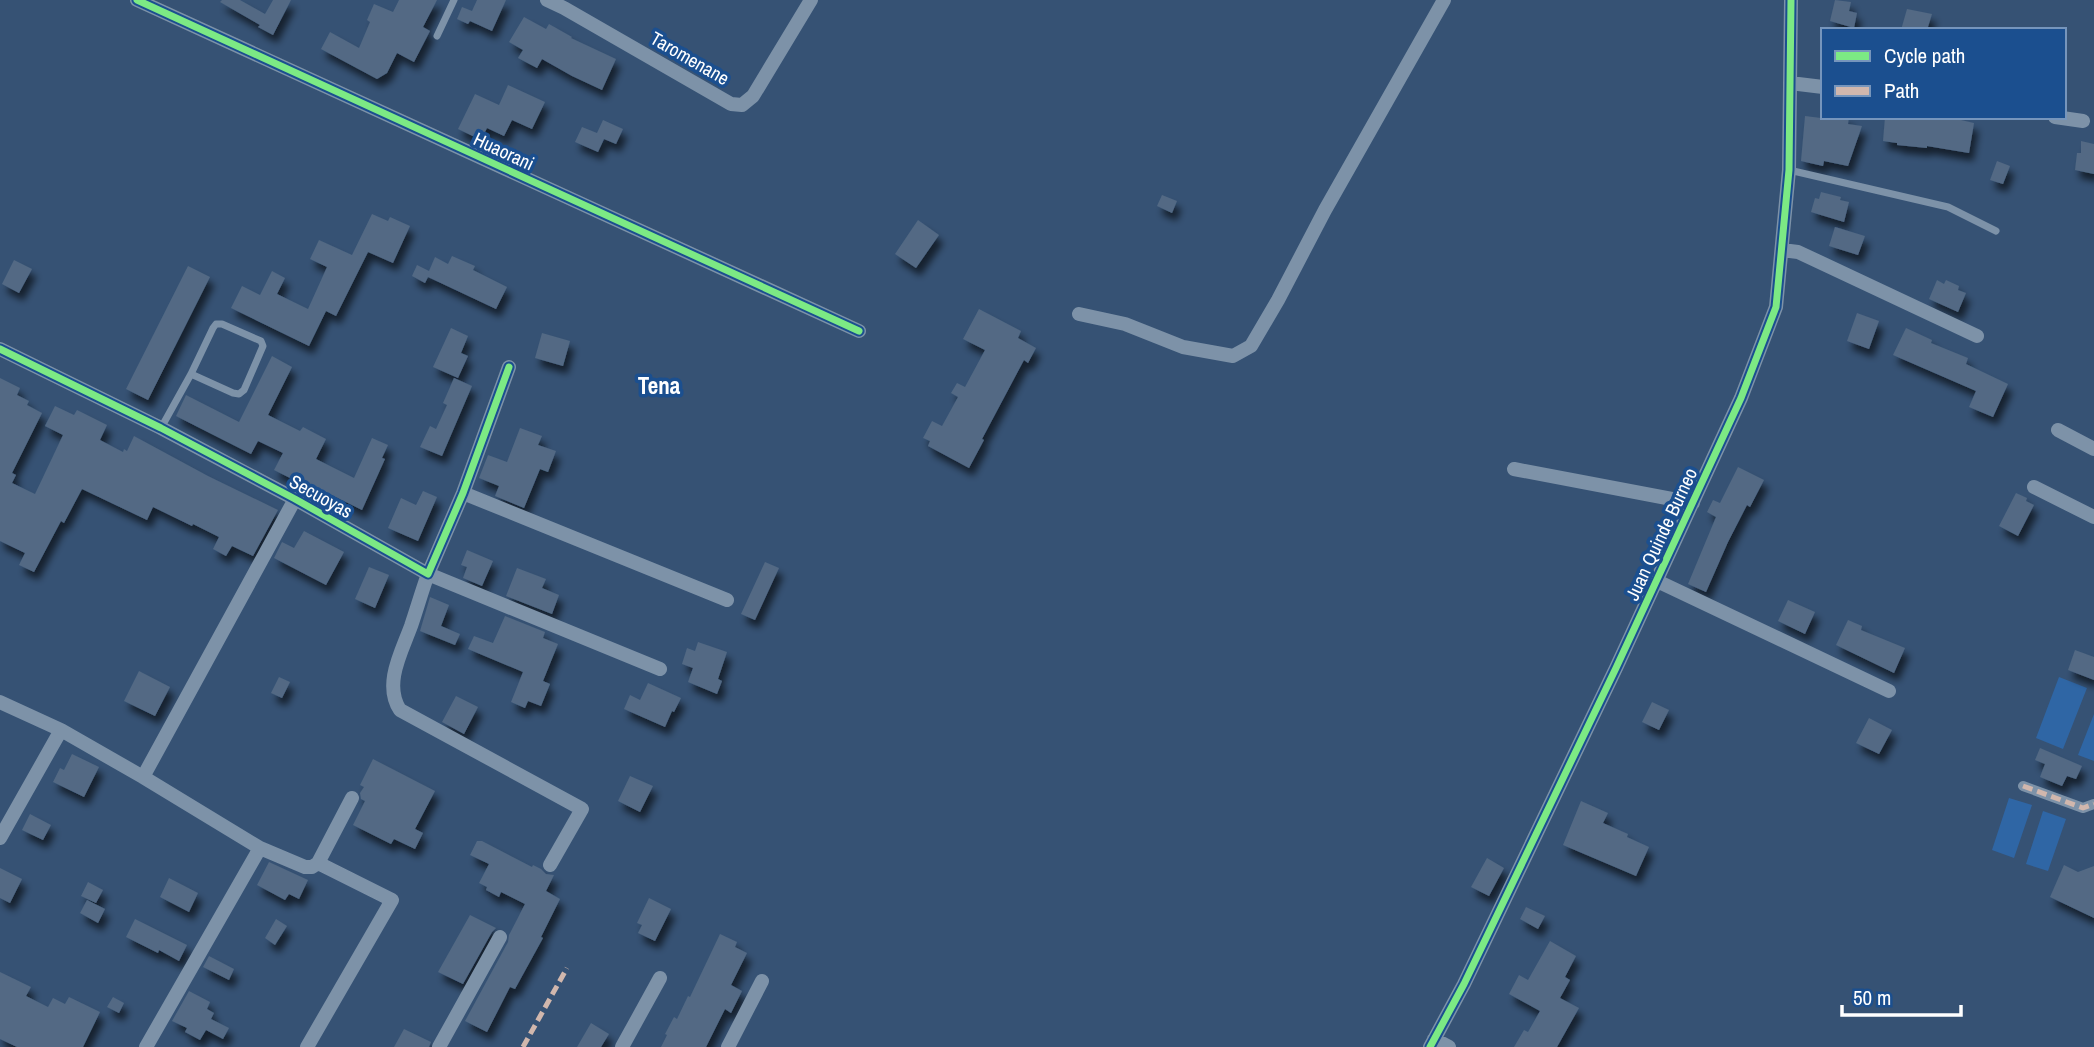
<svg xmlns="http://www.w3.org/2000/svg" width="2094" height="1047" font-family="'Archivo Narrow',sans-serif">
<style>
.green{fill:#2f66a5}
.building{fill:#526984;filter:url(#shadow)}
.lines{fill:none;stroke-linecap:round;stroke-linejoin:round}
.service{stroke:#7d92a8;stroke-width:7}
.pedestrian{stroke:#7d92a8;stroke-width:10}
.minor{stroke:#7d92a8;stroke-width:14}
.quiet{stroke:#d1b7ad;stroke-width:5;stroke-dasharray:10 5;stroke-linecap:butt}
.cycleway-casing{stroke:#1b4f8f;stroke-width:11}
.cycleway{stroke:#7ce984;stroke-width:7}
.labels{text-anchor:middle;dominant-baseline:central;stroke-width:7;stroke-linejoin:round;paint-order:stroke}
.street-label{font-size:19px;fill:#fff;stroke:#1b4f8f}
.quarter-label{font-size:23px;font-weight:bold;fill:#fff;stroke:#1b4f8f}
</style>
<defs>
<filter id="shadow"><feDropShadow dx="4.5" dy="8" stdDeviation="3.5" flood-color="#0009"/></filter>
</defs>
<rect width="100%" height="100%" fill="#365274"/>
<path class="green" d="M2059,677L2087,688L2063,749L2036,738Z
M2094,714V761L2078,755Z
M2009,798L2032,805L2014,858L1992,850Z
M2043,811L2066,819L2048,871L2026,864Z"/>
<path class="building" d="M222,0H240L265,14L273,0H291L273,35L258,27L260,25L220,2Z
M399,0H437L423,27L430,31L414,62L397,53L387,73L377,79L321,49L330,32L359,48L370,22L367,20L374,4L393,12Z
M477,0H506L492,31L470,21L468,24L457,19L462,7L472,11Z
M1835,0L1851,2L1849,11L1857,13L1854,28L1830,21Z
M1907,9L1932,14L1927,30H1901Z
M524,17L546,29L549,24L572,37L571,38L616,59L602,90L572,76L542,59L537,68L518,58L523,50L509,42Z
M508,85L545,102L532,129L512,120L504,136L487,128L481,140L458,129L475,94L499,105Z
M1805,116L1821,118L1849,117L1848,124L1862,126L1848,166L1824,161L1823,166L1801,161Z
M1885,117H1948L1974,123L1969,153L1927,146V148L1897,145V143L1883,141Z
M603,120L623,129L616,144L604,139L598,152L575,142L582,127L597,133Z
M2081,141L2094,144V174L2075,170L2077,153H2081Z
M1997,161L2010,166L2003,184L1990,180Z
M1821,192L1841,197L1840,200L1849,202L1844,222L1811,212L1815,198L1819,199Z
M1162,195L1177,201L1172,213L1157,206Z
M372,214L388,221L390,217L410,226L393,263L368,252L336,316L326,311L309,346L231,308L242,286L260,295L272,271L285,278L277,294L308,309L327,267L310,259L319,240L352,255Z
M918,220L939,235L916,268L895,254Z
M1835,227L1865,236L1858,255L1829,246Z
M452,256L475,266L473,270L507,287L496,309L428,277L425,283L412,276L417,265L429,271L435,257L448,264Z
M14,260L32,269L19,293L2,284Z
M188,266L210,277L148,400L126,389Z
M1937,280L1944,284L1946,280L1959,286L1958,290L1966,293L1958,312L1929,299Z
M979,309L1021,331L1018,338L1036,348L1028,363L1024,360L982,439L984,440L969,468L928,446L930,441L923,438L932,421L942,426L958,397L951,393L957,383L965,387L985,350L963,339Z
M1857,313L1879,321L1869,349L1847,341Z
M451,328L468,336L461,353L468,356L458,378L433,367Z
M1906,328L1932,340L1931,343L1968,358L1966,364L2008,384L1993,417L1969,407L1976,391L1893,355Z
M542,333L570,341L563,366L535,358Z
M272,356L292,367L268,415L300,431L303,427L326,439L316,459L354,478L372,438L388,445L382,458L385,459L362,510L299,479L298,482L274,470L283,453L258,441L251,454L176,416L186,395L239,422Z
M0,378L20,388L17,395L29,401L27,405L42,413L12,473L16,475L12,483L35,494L63,435L45,426L55,406L74,415L77,410L107,425L100,440L123,452L124,449L127,451L134,436L208,476L278,510L253,556L232,546L226,556L213,549L219,537L193,524L192,526L153,507L147,520L82,489L64,523L61,521L34,572L19,565L25,553L0,541Z
M454,378L472,386L442,456L420,447L430,426L436,429L447,405L443,403Z
M520,428L542,436L538,445L556,451L548,472L540,469L524,508L495,496L499,486L479,478L488,455L507,462Z
M1738,467L1764,480L1750,507L1747,505L1728,542L1706,592L1688,584L1716,517L1707,512L1713,500L1720,503Z
M423,491L437,497L418,541L388,528L401,498L416,505Z
M2016,493L2027,498L2026,501L2034,505L2018,536L1999,526Z
M304,531L344,552L326,585L274,558L282,542L294,548Z
M467,550L493,561L482,586L463,578L467,567L461,565Z
M765,562L779,568L755,620L741,614Z
M369,567L389,575L375,608L355,599Z
M517,568L546,579L542,588L559,595L552,614L506,596Z
M430,597L449,605L441,626L460,634L455,645L420,631Z
M1788,600L1815,612L1805,634L1778,621Z
M505,616L545,632L543,638L558,644L543,681L550,684L541,706L528,701L525,708L511,702L523,672L468,649L474,636L493,643Z
M1848,620L1862,626L1861,630L1905,648L1894,673L1836,645Z
M698,642L727,652L718,679L722,681L717,694L688,682L693,668L682,664L687,648L695,651Z
M2075,650L2094,657V680L2068,670Z
M139,671L170,687L155,716L124,701Z
M279,677L290,682L282,698L271,693Z
M648,683L681,698L674,712L672,711L665,727L624,709L630,695L640,700Z
M456,696L478,707L464,734L442,722Z
M1652,702L1669,710L1659,730L1642,722Z
M1869,718L1892,730L1879,754L1856,743Z
M2040,748L2082,766L2076,779L2067,776L2062,786L2040,777L2045,764L2035,760Z
M72,754L99,767L84,797L53,782L60,768L64,770Z
M373,759L435,791L415,829L423,833L415,849L394,839L391,844L353,825L365,801L361,799L360,793L364,787L360,785Z
M630,776L653,786L640,812L618,801Z
M1581,801L1608,813L1603,823L1628,834L1627,837L1649,847L1636,876L1563,845Z
M30,814L51,825L43,840L22,830Z
M477,841H482L532,867L533,865L541,869L546,874L554,875L546,891L560,899L541,937L543,938L515,989L510,987L487,1032L465,1021L508,942L509,935L525,904L501,892L499,897L486,890L487,887L479,883L489,864L470,855Z
M1487,858L1504,868L1489,896L1471,887Z
M269,862L308,880L299,899L289,894L285,900L257,885Z
M2064,865L2078,872L2094,866V918L2050,897Z
M0,868L22,879L10,903L0,898Z
M169,878L198,893L189,912L160,897Z
M88,882L103,890L96,903L81,896Z
M649,898L671,909L655,941L638,933L642,925L637,923Z
M87,900L105,909L98,923L80,913Z
M1526,907L1545,916L1538,929L1520,919Z
M470,915L496,928L492,932L463,984L438,972Z
M135,919L187,945L179,961L159,950L158,953L126,937Z
M276,919L287,926L275,945L265,938Z
M720,934L737,942L735,947L747,953L731,985L742,991L731,1013L725,1009L706,1047H661L667,1035L665,1034L674,1017L677,1019L688,996L690,997Z
M1550,941L1576,956L1565,977L1570,980L1560,998L1579,1008L1557,1047H1514L1524,1030L1528,1032L1540,1011L1509,994L1519,975L1528,980Z
M209,956L234,969L229,980L203,967Z
M0,972L31,987L26,996L48,1007L53,998L65,1004L69,997L100,1012L83,1047H17L0,1039Z
M189,991L210,1002L207,1009L214,1013L211,1019L229,1028L223,1039L206,1030L200,1040L185,1032L187,1028L172,1021Z
M113,997L124,1003L119,1013L107,1007Z
M591,1023L609,1034L601,1047H577Z
M404,1029L431,1042L429,1047H394Z"/>
<g class="lines">
<path class="service" d="M437,36L454,0
M1789,170L1948,207L1996,231
M161,428L191,374L213,328L216,324H222L261,341L263,346L244,390L239,394L233,393L191,374"/>
<path class="pedestrian" d="M2023,786L2083,808L2094,804"/>
<path class="minor" d="M137,0L859,331
M547,0L564,8L731,104L742,105L753,96L811,0
M1790,83L1823,87
M2055,117L2083,121
M1782,250L1798,252L1977,336
M1079,314L1125,324L1183,347L1233,356L1251,346L1278,300L1325,210L1444,0
M0,349L161,428L295,499L428,574L463,493L509,367
M2058,430L2094,449
M1514,469L1693,503
M2034,487L2094,517
M463,493L727,600
M1657,581L1889,691
M0,702L61,730L0,838
M61,730L143,777L260,848L305,867H312L318,863L352,798
M143,777L295,499
M550,865L582,809L400,710C383,684 402,651 411,626C417,608 422,591 428,574L660,669
M1434,1039L1449,1047
M146,1047L260,848
M307,1047L392,900L318,863
M439,1047L500,937
M622,1047L660,978
M728,1047L762,981
M1430,1047L1464,984L1616,668L1741,398L1776,307L1789,170L1791,0"/>
<path class="quiet" d="M2023,786L2083,808L2094,804
M523,1047L567,968"/>
<g class="cycleway-casing">
<path id="cycleway" d="M137,0L859,331
M0,349L161,428L295,499L428,574L463,493L509,367
M1430,1047L1464,984L1616,668L1741,398L1776,307L1789,170L1791,0"/>
</g>
<use href="#cycleway" class="cycleway"/>
</g>
<g class="labels">
<g class="street-label">
<text transform="translate(690 58) rotate(30)">Taromenane</text>
<text transform="translate(504 151) rotate(25)">Huaorani</text>
<text transform="translate(321 496) rotate(29)">Secuoyas</text>
<text transform="translate(1661 534) rotate(-65)">Juan Quinde Burneo</text>
</g>
<g class="quarter-label">
<text x="659" y="385">Tena</text>
</g>
</g>
<rect x="1821" y="28" width="245" height="91" fill="#1b4f8f" stroke="#7695bc" stroke-width="2"/>
<rect x="1835" y="51" width="35" height="10" fill="#7ce984" stroke="#7695bc" stroke-width="2"/>
<text x="1884" y="63" font-size="21" fill="#ffffff">Cycle path</text>
<rect x="1835" y="86" width="35" height="10" fill="#d1b7ad" stroke="#7695bc" stroke-width="2"/>
<text x="1884" y="98" font-size="21" fill="#ffffff">Path</text>
<path d="M1842 1005v10h119v-10" fill="none" stroke="#ffffff" stroke-width="3.5"/>
<text x="1853" y="1005" font-size="21" fill="#ffffff" stroke="#1b4f8f" stroke-width="5" paint-order="stroke">50 m</text>
</svg>
